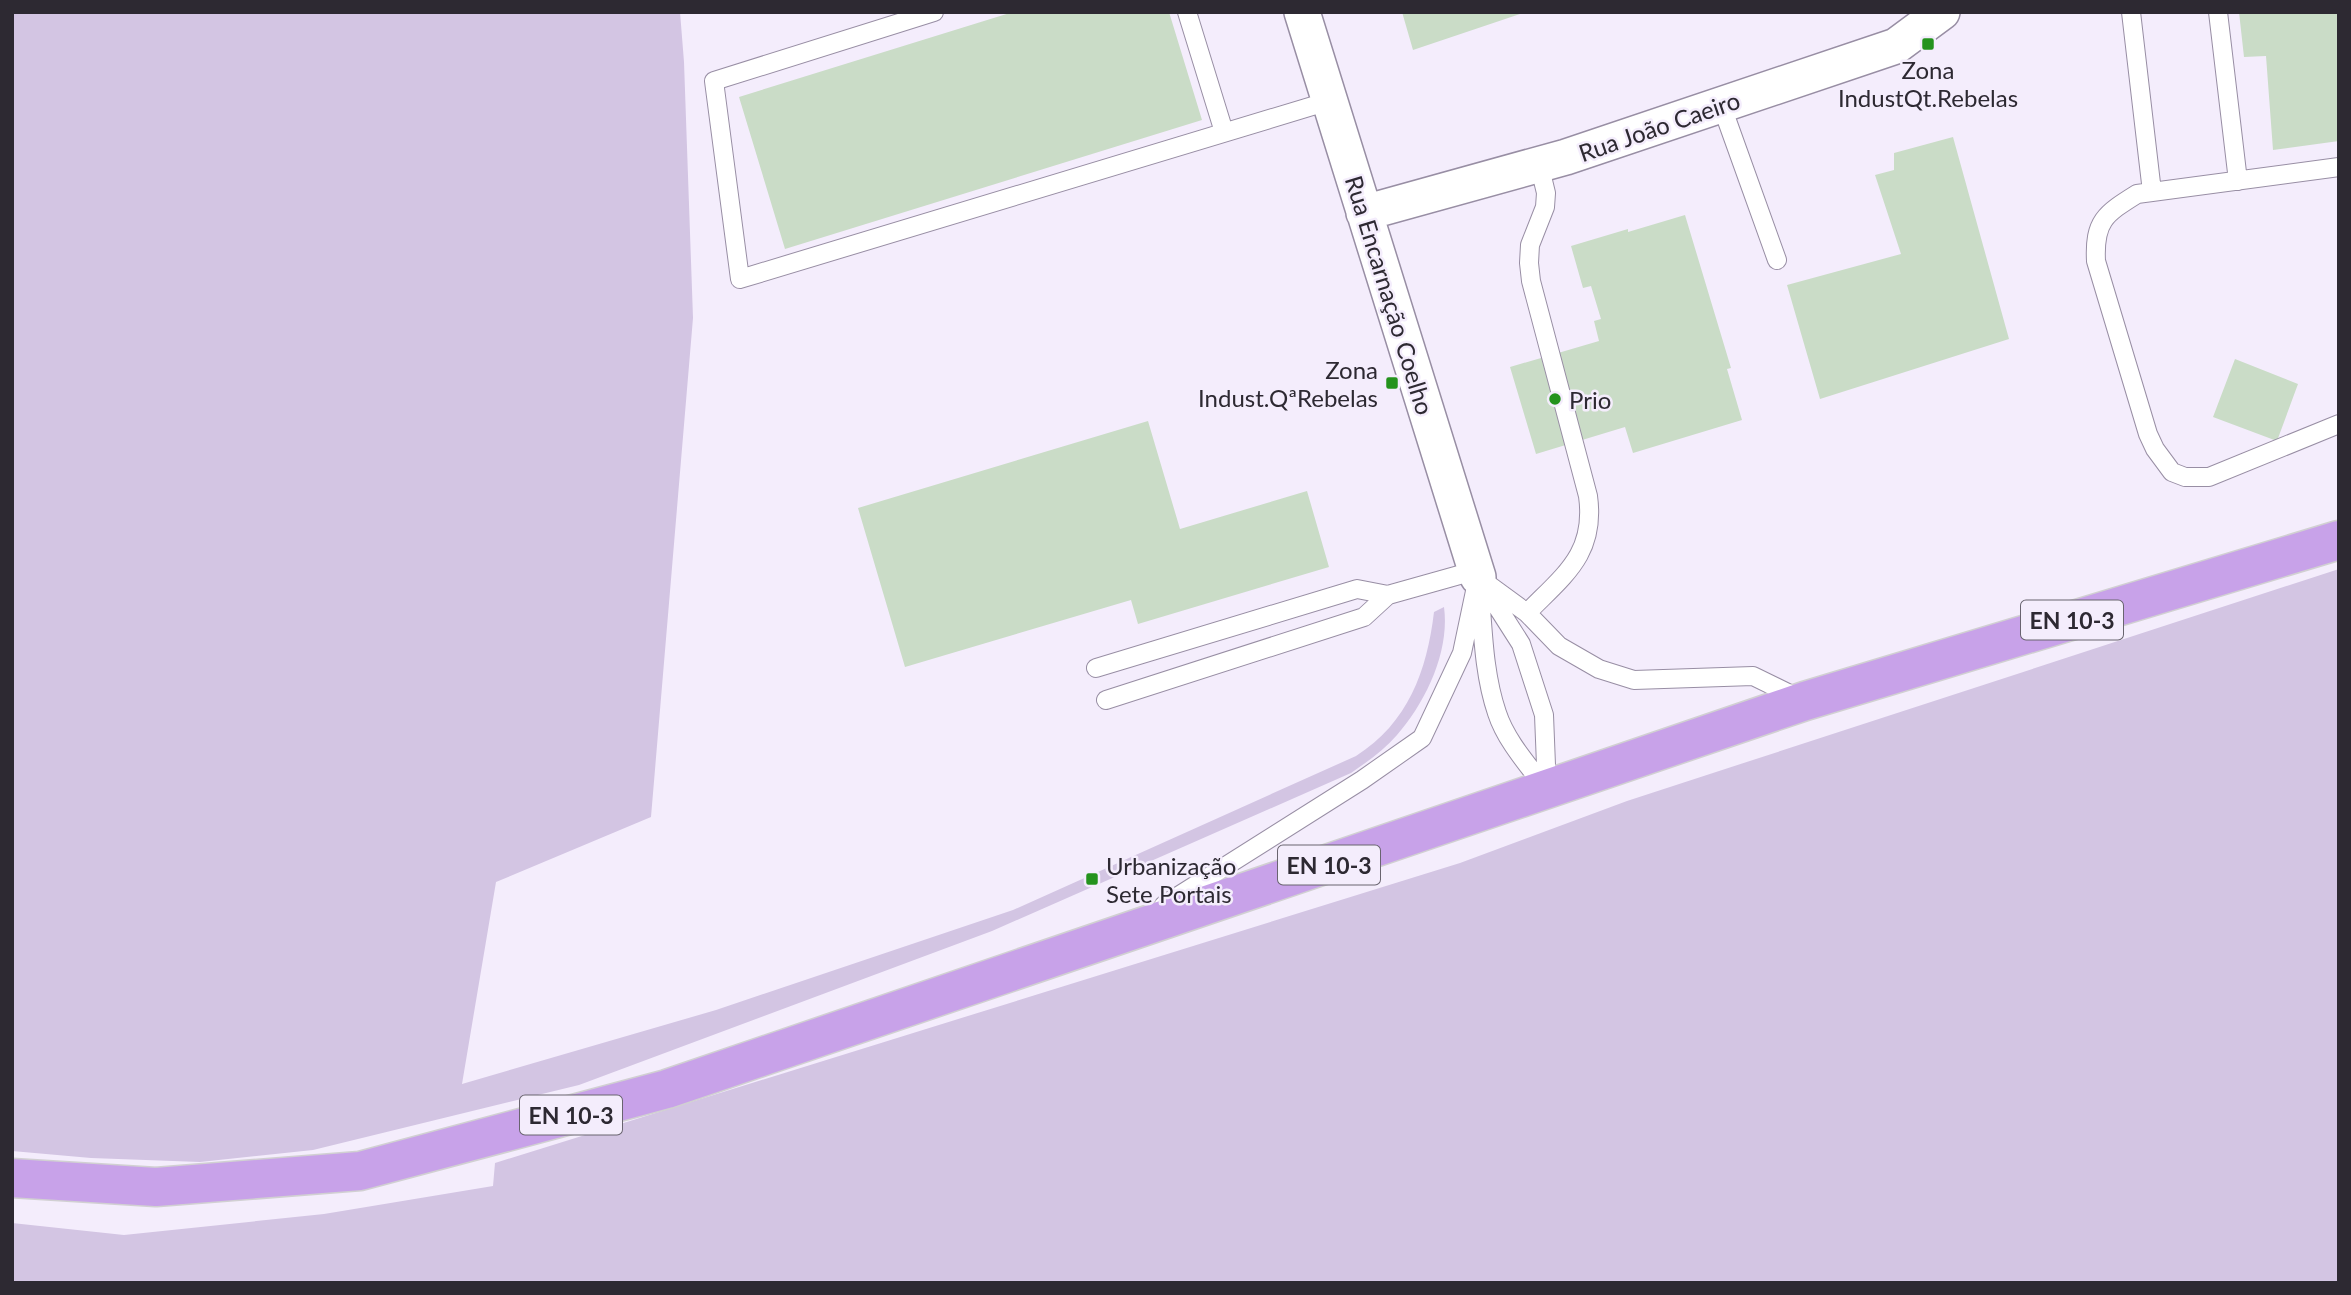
<svg xmlns="http://www.w3.org/2000/svg" width="2351" height="1295" font-family="Lato,sans-serif">
<style>
.green{fill:#d3c5e3}
.building{fill:#cadcc7}
.lines{fill:none;stroke-linecap:round;stroke-linejoin:round}
.service-casing{stroke:#988ea4;stroke-width:20}
.minor-casing{stroke:#988ea4;stroke-width:38}
.primary-casing{stroke:#d1d0d2;stroke-width:41}
.service{stroke:#fff;stroke-width:18}
.minor{stroke:#fff;stroke-width:35}
.primary{stroke:#c8a2e9;stroke-width:38}
.poi-dot{fill:#24931d;stroke:#f4edfc;stroke-width:2.5}
.labels{text-anchor:middle;dominant-baseline:central;stroke-width:5;stroke-linejoin:round;paint-order:stroke}
.shield{fill:#f4edfc;stroke:#69646f;stroke-width:2}
.shield-label{font-size:23px;font-weight:bold;fill:#2d2932}
.poi-label{font-size:24px;fill:#2d2932;stroke:#f4edfc;text-anchor:start}
.street-label{font-size:24px;fill:#2d2932;stroke:#f4edfc}
</style>
<rect width="100%" height="100%" fill="#f4edfc"/>
<path class="green" d="M12,12H680L684,62L693,318L651,817L496,882L462,1084L716,1010L1013,910L1356,756C1408,723 1427,671 1434,612L1444,607C1450,651 1426,702 1397,735C1384,750 1367,762 1351,773L992,931L579,1085L313,1150L200,1162L91,1158L12,1151Z
M2339,569V1283H12V1223L124,1235L324,1214L493,1186L495,1163L1460,863L1627,801Z"/>
<path class="building" d="M1013,12H1169L1202,120L785,249L739,97Z
M1402,12H1523V13L1413,50Z
M2239,12H2339V141L2273,150L2266,56L2244,57Z
M1953,137L2009,339L1820,399L1787,285L1901,254L1875,175L1894,170V153Z
M1685,215L1731,368L1727,369L1742,420L1633,453L1625,427L1536,454L1510,367L1599,341L1594,321L1601,319L1591,286L1583,288L1571,246L1628,229V232Z
M2235,359L2298,384L2277,441L2213,417Z
M1148,421L1180,529L1307,491L1329,567L1138,624L1131,600L905,667L858,508Z"/>
<g class="lines">
<g class="service-casing">
<path id="service" d="M934,12L714,81L740,279L1329,101
M1187,12L1224,132
M2131,12L2152,192
M2218,12L2238,181
M1721,104L1777,260
M2339,167L2137,194C2105,214 2094,221 2096,261L2148,434L2155,449L2172,472L2185,477H2209L2339,424
M1478,577L1527,613L1559,646L1599,669L1634,680L1753,676L1802,700
M1484,586L1521,644L1544,715L1547,790
M1480,594C1483,633 1484,675 1497,713C1506,741 1529,766 1547,790
M1527,613C1564,575 1596,554 1588,496L1531,281L1529,263L1530,245L1545,207L1546,193L1539,164
M1096,668L1357,589L1388,595
M1106,700L1364,617L1388,595L1477,570
M1164,905L1362,780L1422,738L1462,653L1478,577"/>
</g>
<g class="minor-casing">
<path id="minor" d="M1302,12L1478,577
M1364,213L1566,157L1896,46L1942,12"/>
</g>
<g class="primary-casing">
<path id="primary" d="M12,1178L156,1187L360,1171L667,1089L1805,701L2339,540"/>
</g>
<use href="#service" class="service"/>
<use href="#minor" class="minor"/>
<use href="#primary" class="primary"/>
</g>
<g class="poi-dot">
<rect x="1921" y="37" width="14" height="14" rx="3.5"/>
<rect x="1385" y="376" width="14" height="14" rx="3.5"/>
<circle cx="1555" cy="399" r="7"/>
<rect x="1085" y="872" width="14" height="14" rx="3.5"/>
</g>
<g class="labels">
<g class="shield">
<rect x="2021" y="600.5" width="102" height="39" rx="5"/>
<rect x="1278" y="845.5" width="102" height="39" rx="5"/>
<rect x="520" y="1095.5" width="102" height="39" rx="5"/>
</g>
<g class="shield-label">
<text x="2072" y="620">EN 10-3</text>
<text x="1329" y="865">EN 10-3</text>
<text x="571" y="1115">EN 10-3</text>
</g>
<g class="poi-label">
<text x="1928" y="69" text-anchor="middle">Zona<tspan x="1928" dy="28">IndustQt.Rebelas</tspan></text>
<text x="1378" y="369" text-anchor="end">Zona<tspan x="1378" dy="28">Indust.QªRebelas</tspan></text>
<text x="1569" y="399">Prio</text>
<text x="1106" y="865">Urbanização<tspan x="1106" dy="28">Sete Portais</tspan></text>
</g>
<g class="street-label">
<text transform="translate(1659 126) rotate(-19)">Rua João Caeiro</text>
<text transform="translate(1390 295) rotate(73)">Rua Encarnação Coelho</text>
</g>
</g>
<rect width="2351" height="1295" fill="none" stroke="#2d2932" stroke-width="28"/>
</svg>
